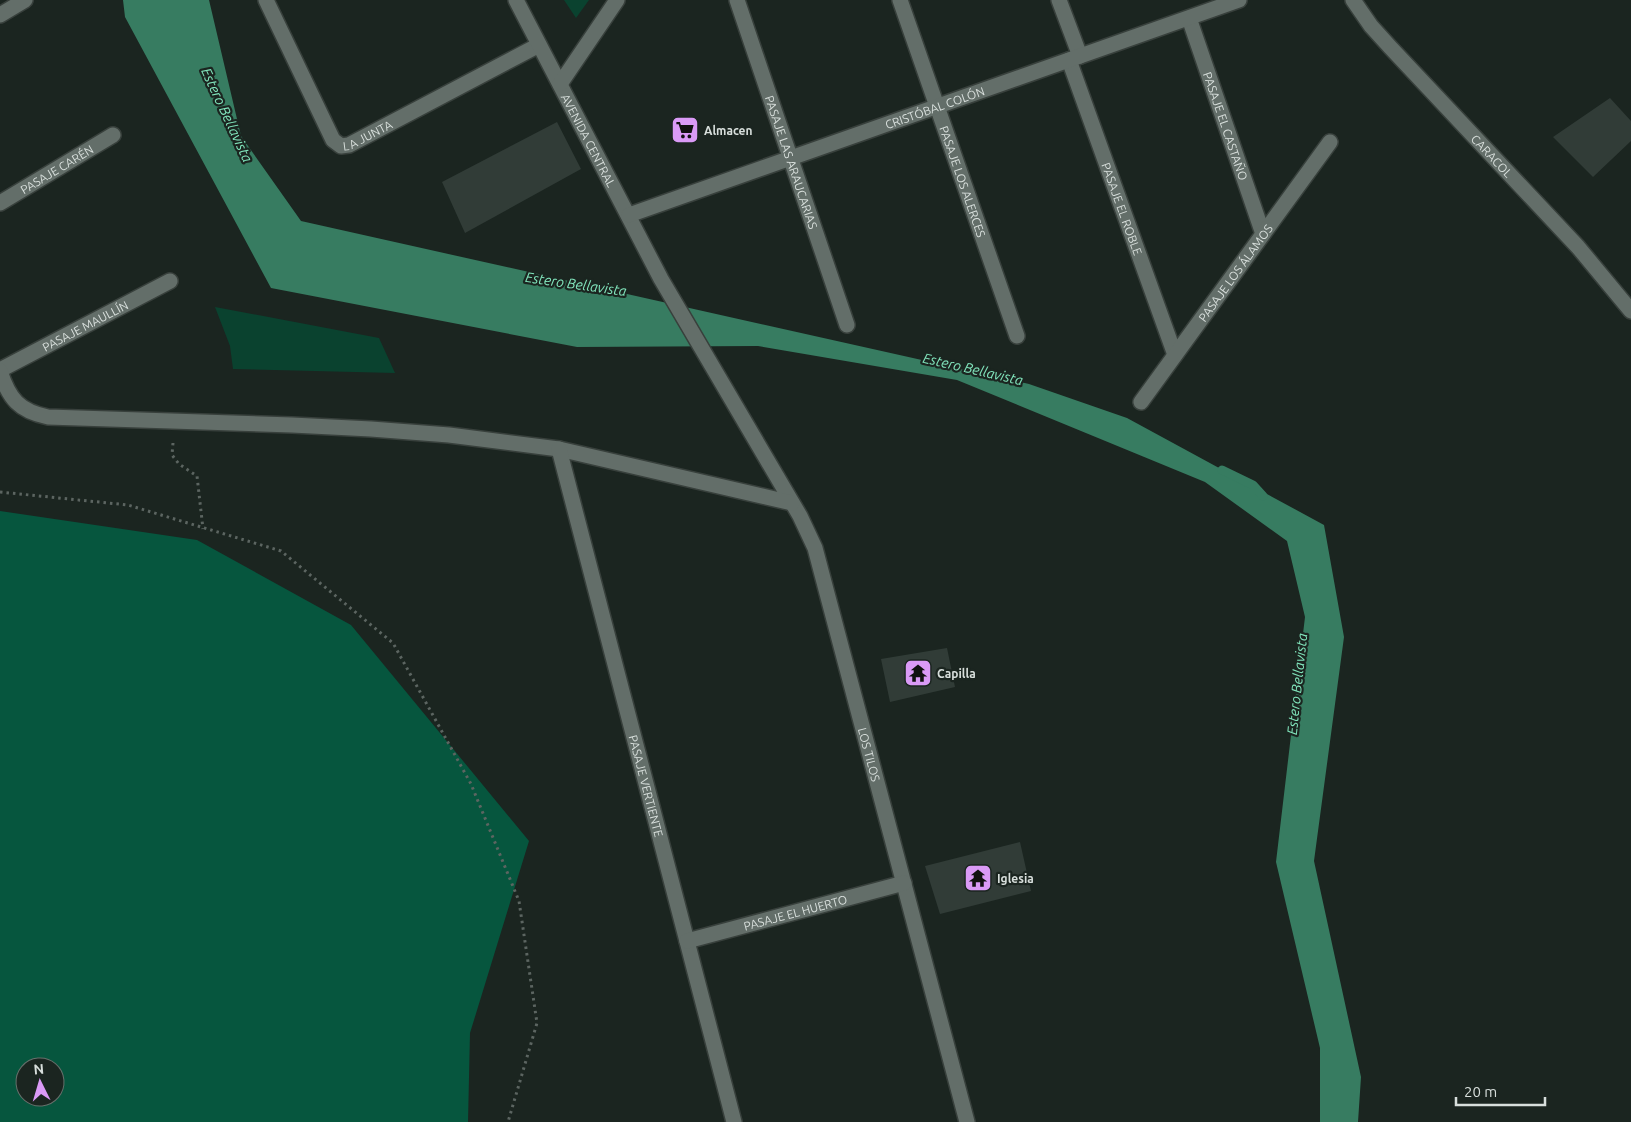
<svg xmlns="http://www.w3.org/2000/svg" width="1631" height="1122" font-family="Ubuntu,sans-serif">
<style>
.green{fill:#0a422f}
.forest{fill:#06563e;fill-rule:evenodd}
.water{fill:#377c61}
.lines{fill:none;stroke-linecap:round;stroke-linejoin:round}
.stream{stroke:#377c61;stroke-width:9}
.building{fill:#313c37}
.minor-casing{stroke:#38403c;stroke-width:18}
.path{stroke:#5c6561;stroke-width:3;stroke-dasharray:2.5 4;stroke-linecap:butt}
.minor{stroke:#636e69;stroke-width:15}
.labels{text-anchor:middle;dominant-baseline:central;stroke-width:4.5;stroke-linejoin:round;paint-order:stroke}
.street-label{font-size:12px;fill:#d8dfdc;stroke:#1b2520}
.poi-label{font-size:12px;font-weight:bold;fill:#d8dfdc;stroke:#1b2520;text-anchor:start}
.water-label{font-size:14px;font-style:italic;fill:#82e6bd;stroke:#1b2520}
</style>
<rect width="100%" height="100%" fill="#1b2520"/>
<path class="green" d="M564,0H589L576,18Z
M215,307L379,338L395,373L233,369L230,346Z"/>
<path class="forest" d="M0,511L197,540L351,625L529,841L470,1033L468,1122H0ZM25,1067H55V1097H25Z"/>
<path class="water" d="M123,0H209L241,136L301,221L1029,384L1127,418L1324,525L1344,637L1314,861L1361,1077L1358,1122H1320V1048L1276,862L1305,617L1287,541L1205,482L957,380L758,346L577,347L271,288L125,17Z"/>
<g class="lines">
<path class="stream" d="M1222,470L1253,485L1263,496"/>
</g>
<path class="building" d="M1610,98L1631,121V141L1593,177L1553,137Z
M557,122L581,169L465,233L442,182Z
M947,648L955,687L890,702L881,659Z
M1020,842L1031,891L940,914L925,866Z"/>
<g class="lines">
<g class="minor-casing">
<g id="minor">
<path id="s1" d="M266,0L333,140L341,146L349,145L539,45"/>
<path id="s2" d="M516,0L661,279L800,516L815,548L967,1122"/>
<path id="s3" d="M737,0L847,325"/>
<path id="s4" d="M900,0L1017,336"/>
<path d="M1059,0L1080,56"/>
<path id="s5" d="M1353,0L1371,26L1390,47L1578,247L1631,311"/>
<path d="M0,15L25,0"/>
<path id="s6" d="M1189,18L1263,234"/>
<path id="s7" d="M1069,60L1175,355"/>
<path d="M560,84L617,0"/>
<path id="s8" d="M0,203L113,135"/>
<path id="s9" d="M629,215L1239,0"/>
<path id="s10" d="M0,370L170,281"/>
<path d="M0,371C9,399 19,411 48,417L292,425L371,429L449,435L559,449L792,503"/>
<path id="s11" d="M1141,402L1330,142"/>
<path id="s12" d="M559,449L734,1122"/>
<path id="s13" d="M687,941L904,883"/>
</g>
</g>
<path class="path" d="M173,443L172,455L179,464L197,476L203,529
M0,492L128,505L281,551L393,643L471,784L519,901L537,1023L508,1122"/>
<use href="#minor" class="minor"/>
</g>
<defs>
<g id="supermarket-square" transform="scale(1.4375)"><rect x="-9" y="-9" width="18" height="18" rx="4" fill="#da9af6" stroke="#1b2520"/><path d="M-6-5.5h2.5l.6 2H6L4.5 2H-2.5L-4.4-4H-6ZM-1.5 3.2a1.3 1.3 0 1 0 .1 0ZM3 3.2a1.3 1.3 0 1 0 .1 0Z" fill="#111"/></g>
<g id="temple-square" transform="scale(1.4375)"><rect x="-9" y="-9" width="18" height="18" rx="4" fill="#da9af6" stroke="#1b2520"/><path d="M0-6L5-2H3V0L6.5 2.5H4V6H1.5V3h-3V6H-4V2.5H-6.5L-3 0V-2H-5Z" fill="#111"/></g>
</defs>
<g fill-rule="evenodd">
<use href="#supermarket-square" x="685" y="130"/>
<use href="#temple-square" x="918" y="673"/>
<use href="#temple-square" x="978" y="878"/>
</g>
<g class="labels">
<g class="street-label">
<text stroke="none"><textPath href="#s9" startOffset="324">CRISTÓBAL COLÓN</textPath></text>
<text stroke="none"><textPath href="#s6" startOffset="114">PASAJE EL CASTAÑO</textPath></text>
<text stroke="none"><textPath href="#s1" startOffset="194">LA JUNTA</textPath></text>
<text stroke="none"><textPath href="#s2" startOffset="158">AVENIDA CENTRAL</textPath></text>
<text stroke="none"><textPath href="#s5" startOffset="209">CARACOL</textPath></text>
<text stroke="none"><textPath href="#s3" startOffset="171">PASAJE LAS ARAUCARIAS</textPath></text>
<text stroke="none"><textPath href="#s8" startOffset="66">PASAJE CARÉN</textPath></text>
<text stroke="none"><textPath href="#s4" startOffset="192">PASAJE LOS ALERCES</textPath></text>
<text stroke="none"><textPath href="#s7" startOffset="158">PASAJE EL ROBLE</textPath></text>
<text stroke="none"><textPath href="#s11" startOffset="160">PASAJE LOS ÁLAMOS</textPath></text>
<text stroke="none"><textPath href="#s10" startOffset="96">PASAJE MAULLÍN</textPath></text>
<text stroke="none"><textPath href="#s2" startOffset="838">LOS TILOS</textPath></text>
<text stroke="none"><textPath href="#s12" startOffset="348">PASAJE VERTIENTE</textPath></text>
<text stroke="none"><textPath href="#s13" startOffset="112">PASAJE EL HUERTO</textPath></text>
</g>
<g class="poi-label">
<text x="704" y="130">Almacen</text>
<text x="937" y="673">Capilla</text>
<text x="997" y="878">Iglesia</text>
</g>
<g class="water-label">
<text transform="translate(227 115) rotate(65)">Estero Bellavista</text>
<text transform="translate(576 284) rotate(8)">Estero Bellavista</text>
<text transform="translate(973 369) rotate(13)">Estero Bellavista</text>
<text transform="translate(1297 684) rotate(-84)">Estero Bellavista</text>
</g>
</g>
<g transform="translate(40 1082) rotate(355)"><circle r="24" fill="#1b2520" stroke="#676f6b"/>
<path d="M0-4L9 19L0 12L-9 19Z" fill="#da9af6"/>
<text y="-8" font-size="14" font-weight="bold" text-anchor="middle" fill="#d8dfdc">N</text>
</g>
<path d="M1456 1097v8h89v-8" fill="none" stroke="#d8dfdc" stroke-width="2.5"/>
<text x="1464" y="1097" font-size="15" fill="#d8dfdc" stroke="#1b2520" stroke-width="4" paint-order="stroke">20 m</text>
</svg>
